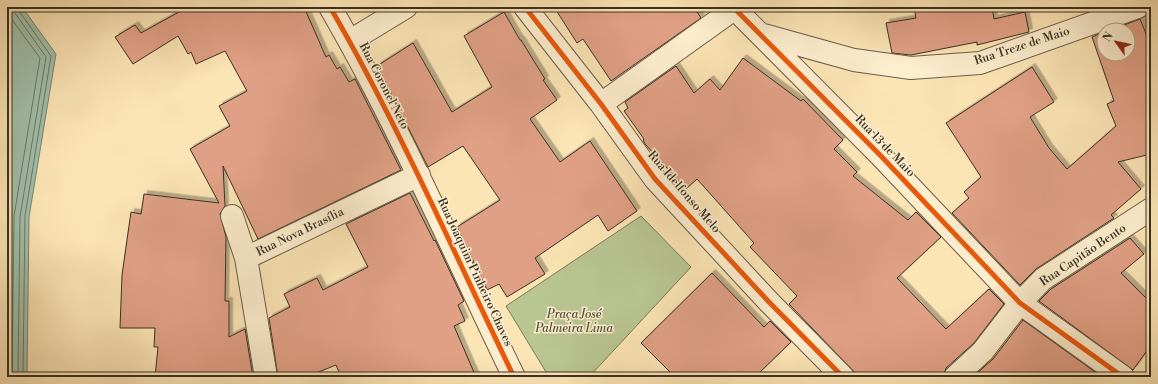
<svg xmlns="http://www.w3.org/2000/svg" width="1158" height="384" font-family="'Libre Bodoni',serif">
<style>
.green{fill:#b9c692;stroke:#797b5c}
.water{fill:#a0bfaa;stroke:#778675}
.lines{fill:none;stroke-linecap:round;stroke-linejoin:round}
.shore{stroke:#6c7868;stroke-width:1}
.building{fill:#e0a085;stroke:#393025;filter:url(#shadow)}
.minor-casing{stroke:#6a5d49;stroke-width:24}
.minor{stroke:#fdeecf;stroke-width:22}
.cycleway-casing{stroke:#fdeecf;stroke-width:8}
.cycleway{stroke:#e8590c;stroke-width:5}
.labels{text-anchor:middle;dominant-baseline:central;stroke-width:3;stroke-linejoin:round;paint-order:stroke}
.street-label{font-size:12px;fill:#393025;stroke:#fdeecf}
.park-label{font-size:12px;font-style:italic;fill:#534e3b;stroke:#fdeecf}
</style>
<defs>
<filter id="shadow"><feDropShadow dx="3.5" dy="-3.5" stdDeviation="0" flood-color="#0004"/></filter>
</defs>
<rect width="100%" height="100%" fill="#fce5b5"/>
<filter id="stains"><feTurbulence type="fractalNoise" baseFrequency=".005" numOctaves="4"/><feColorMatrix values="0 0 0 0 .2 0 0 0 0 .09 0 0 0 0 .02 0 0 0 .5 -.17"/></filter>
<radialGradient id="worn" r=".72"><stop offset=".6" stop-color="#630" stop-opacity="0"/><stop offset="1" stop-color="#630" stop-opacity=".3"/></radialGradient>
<path class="green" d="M641,216L691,267L589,377H549L506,306Z"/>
<path class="water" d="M7,7H22L56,54L29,217L27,377H7Z"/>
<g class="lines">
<path class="shore" d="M8,7L10,17L40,58L14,216L12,377
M14,7L15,13L46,57L20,217L18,377
M19,7V11L51,56L25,216L23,377"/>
</g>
<path class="building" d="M188,7H304L326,57L329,55L337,69L340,67L349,82L355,79L401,170L258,239L223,166L225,206L220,214L226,237L225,301H229V337L245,329L253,377H155L158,347H154L155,328H120L122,275L131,212L141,214L144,194L219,203L190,149L230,126L219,106L247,91L225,51L196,64L191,52L188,54L178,36L133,64L115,37L135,25L141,33Z
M554,7H694L701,18L611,81L583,39L577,43Z
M914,7H992L994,19L1025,12L1029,32L977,45V42L911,55L892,53L886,23L916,18Z
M504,12L520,40H521L545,79L543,80L557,100L530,119L560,162L590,141L637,211L608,231L598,215L535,258L545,274L507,297L499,284L487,290L457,227L500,200L463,146L428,167L377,66L413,43L452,112L492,87L464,36Z
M1140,19L1151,46V154L1118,162L1141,189L1111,215L1114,218L1036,269L1020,285L952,213L969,198L964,192L981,177L946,123L1032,67L1054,102L1030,117L1049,148L1067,169L1116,126L1107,104L1114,101L1092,37L1104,32V54H1128V30H1111Z
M743,58L801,101L803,99L843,140L834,149L857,172L853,176L908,220L916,212L941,237L897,278L946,329L989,289L1004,304L974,343L946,368L943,377H859L789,304L797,296L750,247L754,243L738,225L697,179L686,189L645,144L643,140L644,139L624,111L628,108L625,102L676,66L694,93L710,79L720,90Z
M410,193L434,241L435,240L464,301L458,305L465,321L454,326L476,377H341L336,365L306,377H278L269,318L290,307L284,294L317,278L323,290L368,267L346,224Z
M1130,238L1144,254L1121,273L1151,303V345L1133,370L1039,301L1051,289Z
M712,273L764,327L770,321L791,342L755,377H675L641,343Z
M1023,320L1102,377H977L975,375L993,359Z"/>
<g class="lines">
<g class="minor-casing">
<path id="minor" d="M330,7C399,126 454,253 514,377
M525,7L601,104L655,179L769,302L843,377
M733,7L880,155L1020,303L1123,377
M764,35L854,60L911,68L980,63L1138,7
M350,41L406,7
M601,104L734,9
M232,216L246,258L266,377
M246,258L419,175
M955,377L983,351L1020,303L1043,279L1151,209"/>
</g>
<use href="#minor" class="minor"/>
<g class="cycleway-casing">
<path id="cycleway" d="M330,7C399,126 454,253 514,377
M525,7L601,104L655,179L769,302L843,377
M733,7L880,155L1020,303L1123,377"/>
</g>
<use href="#cycleway" class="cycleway"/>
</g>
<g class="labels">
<g class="street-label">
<text transform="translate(1022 46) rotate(-18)">Rua Treze de Maio</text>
<text transform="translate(384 86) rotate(63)">Rua Coronel Neto</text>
<text transform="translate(885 146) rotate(46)">Rua 13 de Maio</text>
<text transform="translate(684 192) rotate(49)">Rua Idelfonso Melo</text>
<text transform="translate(300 232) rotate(-26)">Rua Nova Brasília</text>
<text transform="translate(1083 255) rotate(-34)">Rua Capitão Bento</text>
<text transform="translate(475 272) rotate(65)">Rua Joaquim Pinheiro Chaves</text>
</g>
<g class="park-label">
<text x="574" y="314">Praça José<tspan x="574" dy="14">Palmeira Lima</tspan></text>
</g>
</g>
<rect width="1158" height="384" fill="none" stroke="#fce5b5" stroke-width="24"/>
<rect x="8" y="8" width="1142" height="368" fill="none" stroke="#393025" stroke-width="2"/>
<rect x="12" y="12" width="1134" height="360" fill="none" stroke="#393025"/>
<g transform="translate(1116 42) rotate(303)"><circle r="19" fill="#fdeecf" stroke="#afa28b"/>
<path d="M0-3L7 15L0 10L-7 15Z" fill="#8f2418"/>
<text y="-6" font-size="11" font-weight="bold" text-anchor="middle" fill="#393025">N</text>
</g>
<rect width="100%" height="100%" filter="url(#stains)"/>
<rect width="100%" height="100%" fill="url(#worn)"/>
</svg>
